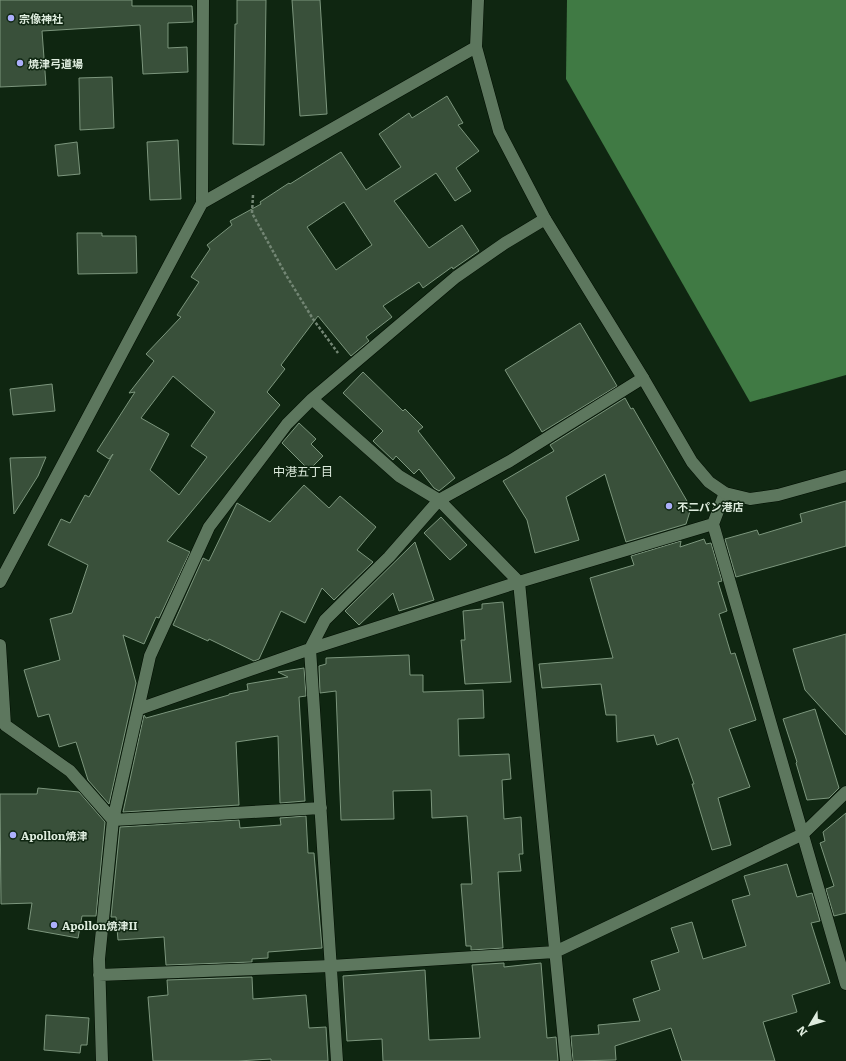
<svg xmlns="http://www.w3.org/2000/svg" width="846" height="1061" font-family="Literata,'Noto Sans JP',serif">
<style>
.water{fill:#407a44}
.building{fill:#39503a;stroke:#7c967d;fill-rule:evenodd}
.lines{fill:none;stroke-linecap:round;stroke-linejoin:round}
.street-casing{stroke:#000e01;stroke-width:13}
.secondary-casing{stroke:#000e01;stroke-width:13}
.path{stroke:#738674;stroke-width:2.5;stroke-dasharray:3 2;stroke-linecap:butt}
.street{stroke:#5d775e;stroke-width:12}
.secondary{stroke:#5d775e;stroke-width:12}
.poi-dot{fill:#acaffb;stroke:#0f2611;stroke-width:1.5}
.labels{text-anchor:middle;dominant-baseline:central;stroke-width:3;stroke-linejoin:round;paint-order:stroke}
.poi-label{font-size:11px;font-weight:bold;fill:#deecde;stroke:#0f2611;text-anchor:start}
.neighbourhood-label{font-size:12px;fill:#deecde;stroke:#0f2611}
</style>
<rect width="100%" height="100%" fill="#0f2611"/>
<path class="water" d="M567,0H846V375L750,402L566,79Z"/>
<path class="building" d="M0,0H132V6H192L193,22L168,23V48L187,47L188,72L143,74L140,25L42,31L46,85L0,87Z
M237,0H266L264,145L233,144L235,24H237Z
M292,0H320L327,114L300,116Z
M112,77L114,128L80,130L79,78Z
M447,96L463,123L458,125L479,151L456,168L471,191L455,201L436,173L394,201L429,248L462,225L479,251L453,269L452,267L423,288L419,282L383,306L392,317L366,337L369,341L351,356L318,316L281,365L285,369L267,392L280,405L167,541L190,552L159,618L156,617L144,644L123,635L136,683L109,804L88,780L76,742L59,747L49,714L38,717L24,670L60,660L50,619L72,613L88,565L48,545L61,519L70,523L85,495L89,497L113,454L109,459L97,451L135,392L129,393L154,361L146,354L181,317L177,315L199,282L191,277L210,249L207,245L232,225L230,221L261,204L260,202L289,183L290,184L341,152L366,190L401,167L379,134L409,113L412,118ZM344,202L372,245L336,270L307,227ZM173,376L215,412L191,446L207,457L179,495L150,470L169,434L141,418Z
M178,140L181,199L150,200L147,142Z
M77,142L80,174L58,176L55,145Z
M77,233H102V236H136L137,273L78,274Z
M580,323L617,386L542,432L505,370Z
M363,372L403,411L405,409L423,427L418,431L455,478L439,491L434,488L419,469L414,474L396,456L393,460L373,441L383,431L343,393Z
M52,384L55,411L13,415L10,389Z
M625,398L631,409L633,408L691,508L686,524L626,542L605,474L566,497L579,540L535,553L527,520L503,481L554,451L550,445Z
M299,423L316,439L311,444L323,456L309,470L282,443Z
M46,457L38,476L14,514L10,458Z
M304,485L329,508L340,496L376,527L357,550L373,562L334,600L322,588L305,623L281,611L259,659L254,661L209,639L208,641L173,625L203,558L209,561L237,503L270,522Z
M846,501V546L736,577L725,539L757,530L759,535L802,522L800,514Z
M441,517L467,545L450,560L424,533Z
M704,539L706,544L711,543L722,581L718,582L727,611L719,614L731,654L735,653L756,720L729,729L750,787L718,798L731,845L712,850L692,784H694L678,738L657,745L654,735L617,742L616,715H606L601,684L542,688L539,664L613,658L590,578L634,565L631,556L681,541L680,547Z
M415,542L434,600L399,611L393,593L359,625L345,611Z
M503,602L511,682L465,684L461,640H465L463,611L482,609V604Z
M846,634V735L805,690L793,649Z
M409,655L410,675H423V692L483,690L484,718L458,719L459,756L509,754L511,779L502,780L504,819L521,817L523,854H519L521,871L498,872L503,948L471,950V946H466L461,884H472L467,816L432,818L431,790L393,791L394,819L341,820L336,691L320,693L319,666L326,664V658Z
M304,668L306,696L299,697L305,801L280,803L278,736L236,742L239,805L123,812L144,715L146,718L229,695V694L248,690L247,684L288,677L278,672Z
M815,709L839,788L829,798L807,800L796,763L797,762L783,719Z
M38,788L79,792L105,822L96,916H82L78,938L28,929L32,903L1,904L0,794H37Z
M846,813V913L834,916L826,889L834,886L820,843L825,841L823,832Z
M306,816L308,853H314L322,948L268,952V958L252,959V962L166,965L164,937L118,940L116,917H111L120,827L239,820L240,828L281,825L280,818Z
M787,864L797,897L812,893L820,921L811,923L830,983L792,995L797,1012L763,1022L775,1061H682L671,1028L615,1046L616,1060L573,1061L571,1036L599,1034L598,1025L640,1021L633,999L660,990L651,961L679,952L671,928L692,922L703,959L746,946L732,900L750,895L744,876Z
M504,963V967L541,963L547,1038L556,1037L558,1061H383L382,1039L347,1041L343,976L425,970L429,1040L480,1038L472,965Z
M252,977L253,999L306,995L309,1028L326,1027L328,1061H271V1059L238,1061H153L148,997L168,995L167,980Z
M46,1015L89,1018L87,1045H81L80,1053L44,1050Z"/>
<g class="lines">
<g class="street-casing">
<path id="street" d="M312,399L399,476L439,500L519,582L566,1061
M725,493L713,524L846,984
M0,645L5,725L70,771L113,820L321,808
M139,709L310,649L519,582L713,524
M99,975L331,966L555,952L803,834L846,792
M102,1061L99,959L113,820L150,656L209,527L287,424L312,399L456,277L505,243L545,219
M337,1061L310,649L325,620L389,557L439,500L510,461L643,378"/>
</g>
<g class="secondary-casing">
<path id="secondary" d="M478,0L476,47L499,131L545,219L643,378L692,462L709,482L725,493L750,499L778,495L846,476
M202,203L203,0
M0,582L202,203L476,47"/>
</g>
<path class="path" d="M253,195L252,213L286,275L313,319L338,353"/>
<use href="#street" class="street"/>
<use href="#secondary" class="secondary"/>
</g>
<g class="poi-dot">
<circle cx="11" cy="18" r="4"/>
<circle cx="20" cy="63" r="4"/>
<circle cx="669" cy="506" r="4"/>
<circle cx="13" cy="835" r="4"/>
<circle cx="54" cy="925" r="4"/>
</g>
<g class="labels">
<g class="poi-label">
<text x="19" y="18">宗像神社</text>
<text x="28" y="63">焼津弓道場</text>
<text x="677" y="506">不二パン港店</text>
<text x="21" y="835">Apollon焼津</text>
<text x="62" y="925">Apollon焼津II</text>
</g>
<g class="neighbourhood-label">
<text x="303" y="471">中港五丁目</text>
</g>
</g>
<g transform="translate(810 1025) rotate(232)" stroke="#0f2611" stroke-width="3" paint-order="stroke">
<path d="M0-3L7 15L0 10L-7 15Z" fill="#deecde"/>
<text y="-6" font-size="11" font-weight="bold" text-anchor="middle" fill="#deecde">N</text>
</g>
</svg>
